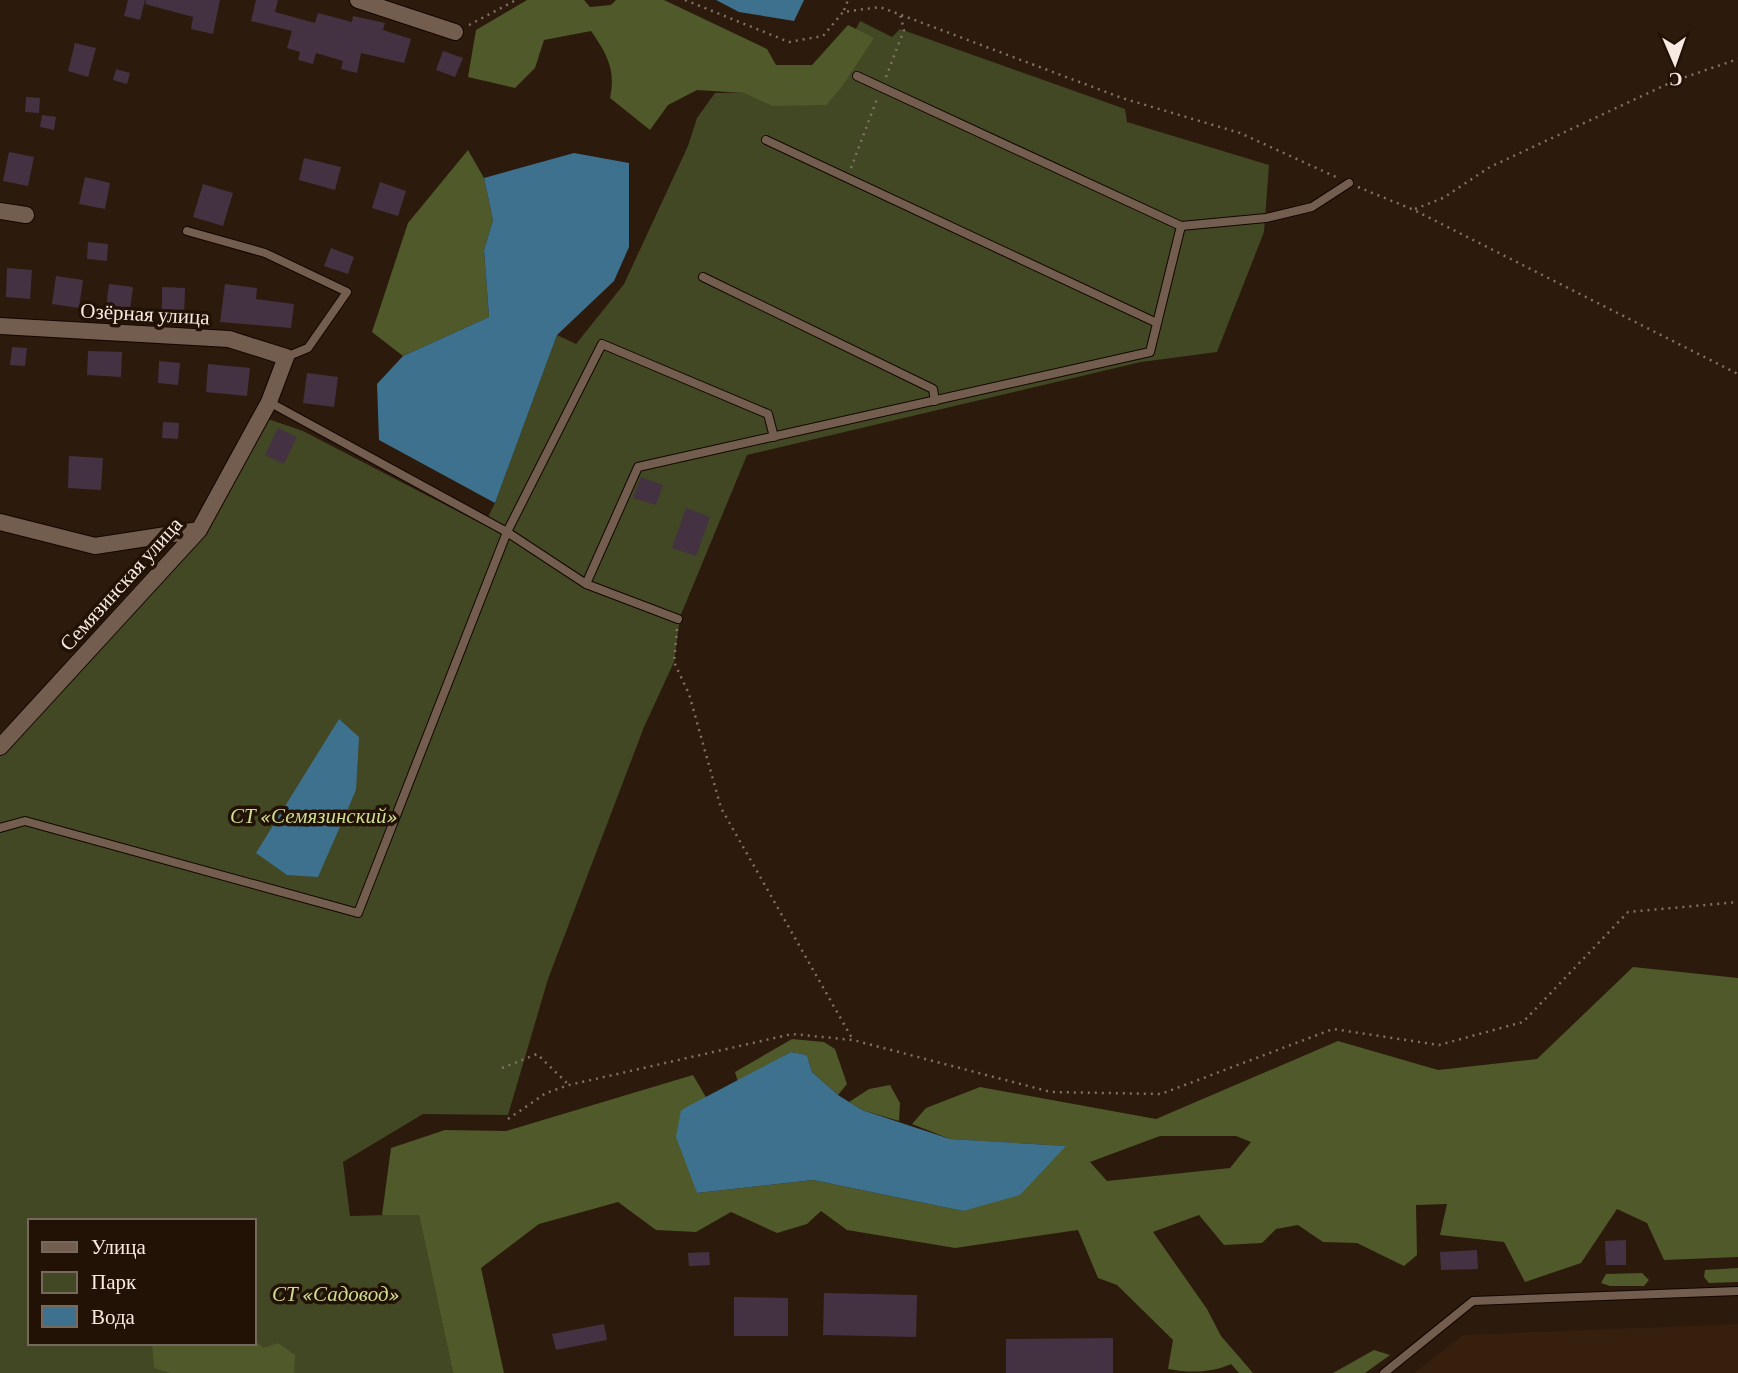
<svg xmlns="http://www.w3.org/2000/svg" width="1738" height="1373" font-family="'Crimson Pro',serif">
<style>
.built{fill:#371f0d}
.green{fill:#414823;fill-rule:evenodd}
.forest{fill:#4f5929;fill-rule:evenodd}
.water{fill:#3e718d}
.building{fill:#443243}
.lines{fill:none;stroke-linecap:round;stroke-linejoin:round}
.service-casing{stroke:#130500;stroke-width:10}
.minor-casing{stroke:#130500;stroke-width:18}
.path{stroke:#817166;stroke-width:2.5;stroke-dasharray:2 5;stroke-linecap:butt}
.service{stroke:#735d4e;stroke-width:8}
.minor{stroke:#735d4e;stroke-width:16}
.labels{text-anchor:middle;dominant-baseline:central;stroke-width:7;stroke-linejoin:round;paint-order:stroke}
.street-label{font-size:21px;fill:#f7eae2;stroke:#221105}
.park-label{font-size:21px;font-style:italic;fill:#cdde91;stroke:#221105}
</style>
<rect width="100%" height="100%" fill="#2c1a0d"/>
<path class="built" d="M1738,1324V1373H1414L1463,1335Z"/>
<path class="green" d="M860,21L892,37L900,29L1125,109L1127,122L1269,165L1264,232L1217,352L1141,362L747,455L680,617L674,662L644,727L548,979L508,1115L423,1114L343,1162L350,1216L419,1214L453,1373H0V733L203,538L268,419L303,431L484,525L495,503L557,335L576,344L624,284L688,146L697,118L715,93L824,92ZM30,1221H254V1343H30Z"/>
<path class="forest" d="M527,0H584L590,7L611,5L616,0H664L767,49L776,65H812L848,25L874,38L841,88L826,105L772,106L744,93L697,90L668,105L650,130L610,98C616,70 607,54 591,31L544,40L535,68L515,88L468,77L476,30Z
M468,150L484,178L493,220L484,250L489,317L403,356L372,332L408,223Z
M1633,967L1738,978V1257L1664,1260L1647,1223L1617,1209L1581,1263L1525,1282L1504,1242L1440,1235L1447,1204L1416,1205L1417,1255L1404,1266L1357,1243L1323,1242L1298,1225L1276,1229L1262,1243L1224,1245L1199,1215L1153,1232L1207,1309L1221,1336L1253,1373H1239L1231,1364C1212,1373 1189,1373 1168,1369L1173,1340L1117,1285L1098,1278L1078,1230L955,1248L847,1230L821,1211L807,1224L777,1233L731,1212L696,1232L656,1230L618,1202L539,1224L481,1268L504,1373H453L419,1215H382L391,1148L445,1130L506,1131L693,1075L707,1099L681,1110L697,1193L813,1180L963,1211L1065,1146L950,1139L912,1124L926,1108L980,1087L1156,1119L1338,1041L1438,1070L1537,1059ZM1160,1136H1236L1251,1142L1230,1168L1107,1181L1090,1162Z
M792,1039L824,1042L835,1049L847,1084L838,1095L812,1072L807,1055L791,1052L738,1082L735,1072Z
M890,1085L900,1103L899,1121L862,1110L849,1102L869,1089Z
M1738,1268V1282L1709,1283L1704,1277L1705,1270Z
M1642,1273L1649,1280L1644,1286H1610L1601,1283L1606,1274Z
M254,1339L263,1348L278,1343L295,1355L294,1373H170L154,1368L152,1343H254Z
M1374,1350L1390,1355L1365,1373H1333Z"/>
<path class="water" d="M716,0H804L794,21L739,12Z
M574,153L629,163V247L614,281L557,335L495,503L379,440L377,384L403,356L489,317L484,250L493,220L484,178Z
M339,719L359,737L356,790L318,877L287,875L256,853Z
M791,1052L807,1055L812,1072L838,1095L862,1110L950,1139L1066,1146L1020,1195L963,1211L813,1180L697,1193L676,1137L681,1110Z"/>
<path class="building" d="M128,0H145L140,20L124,16Z
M146,0H220L213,34L191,29L193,17L145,4Z
M256,0H278L275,12L315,23L318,13L352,22L353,16L385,23L383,30L411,39L404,63L361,53L357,73L341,69L343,61L316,53L313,64L298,60L300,52L287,48L292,31L251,21Z
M75,43L96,48L88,77L68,71Z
M443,51L463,58L455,77L436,70Z
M116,69L130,73L127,84L113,80Z
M26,97L40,98L39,113L25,112Z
M42,115L56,117L54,130L40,127Z
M9,152L34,157L28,186L3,181Z
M304,158L341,167L335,190L299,180Z
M85,177L110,183L105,209L79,204Z
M380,182L406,191L398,216L372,208Z
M203,184L233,193L223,226L193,217Z
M88,242L108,244L107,261L87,259Z
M331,248L354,257L348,274L324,266Z
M7,268L32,270L30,299L6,297Z
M56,276L83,280L79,308L52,304Z
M109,284L133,287L129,317L105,314Z
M225,284L257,288L256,299L294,304L291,328L220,322Z
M162,287L185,288L184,318H162Z
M12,347L27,348L25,366L10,365Z
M88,351L122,352L121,377L87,375Z
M159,361L180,363L178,385L158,383Z
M208,364L250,368L247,396L206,392Z
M307,373L338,377L334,407L303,403Z
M163,422L179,423L178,439L162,438Z
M278,428L297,437L284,464L265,455Z
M69,456L103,458L101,490L68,488Z
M641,477L663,485L656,505L633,498Z
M686,508L710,517L696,556L672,548Z
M1626,1240V1265H1606L1605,1241Z
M1477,1250L1478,1269L1441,1270L1440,1252Z
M709,1252L710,1265L689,1266L688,1253Z
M824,1293L917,1295L916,1337L823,1335Z
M734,1297L788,1298V1336H734Z
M604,1324L607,1340L556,1350L552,1334Z
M1113,1338V1373H1006V1339Z"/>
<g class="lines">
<g class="service-casing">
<path id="service" d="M857,76L1181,226
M766,140L1157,323
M187,231L265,253L347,292L308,348L286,357
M703,277L933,389L935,401
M269,402L507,532L586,584L678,619
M586,584L638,467L1150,352L1181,226L1266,218L1312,207L1349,183
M0,828L25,821L358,913L507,532L602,344L768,414L774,437
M1384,1373L1473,1301L1738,1291"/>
</g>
<g class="minor-casing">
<path id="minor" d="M358,0L455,32
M0,211L26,215
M0,326L229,339L286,357L269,402L199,530L0,747
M0,522L95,546L199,530"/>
</g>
<path class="path" d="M685,0L789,42L823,36L843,12L880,7L1122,98L1240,133L1336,177
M844,10L848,0
M469,25L516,0
M886,77L904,30L900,14
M851,168L877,99
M1358,187L1414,210L1738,374
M1415,209L1443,198L1490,167L1674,81L1738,59
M677,629L674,662L689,694L721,808L853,1040
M502,1068L537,1054L569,1085
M508,1119L546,1093L569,1085L792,1034L853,1040L1051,1092L1161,1094L1333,1029L1439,1045L1523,1022L1628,912L1738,902"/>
<use href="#service" class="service"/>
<use href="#minor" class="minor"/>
</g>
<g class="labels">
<g class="street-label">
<text transform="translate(145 314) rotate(3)">Озёрная улица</text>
<text transform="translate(121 584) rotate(-48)">Семязинская улица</text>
</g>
<g class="park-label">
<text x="314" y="816">СТ «Семязинский»</text>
<text x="336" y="1294">СТ «Садовод»</text>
</g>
</g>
<rect x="28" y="1219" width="228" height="126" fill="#221105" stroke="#77685d" stroke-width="2"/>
<rect x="42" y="1242" width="35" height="10" fill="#735d4e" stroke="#77685d" stroke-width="2"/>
<text x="91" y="1254" font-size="21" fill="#f7eae2">Улица</text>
<rect x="42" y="1272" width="35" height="21" fill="#414823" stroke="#77685d" stroke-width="2"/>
<text x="91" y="1289" font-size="21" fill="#f7eae2">Парк</text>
<rect x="42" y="1306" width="35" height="21" fill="#3e718d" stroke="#77685d" stroke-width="2"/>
<text x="91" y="1324" font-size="21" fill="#f7eae2">Вода</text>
<g transform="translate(1675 63) rotate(178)" stroke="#221105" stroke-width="5" paint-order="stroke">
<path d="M0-5L12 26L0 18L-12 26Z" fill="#f7eae2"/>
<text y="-10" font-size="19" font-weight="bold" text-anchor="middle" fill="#f7eae2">С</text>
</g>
</svg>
